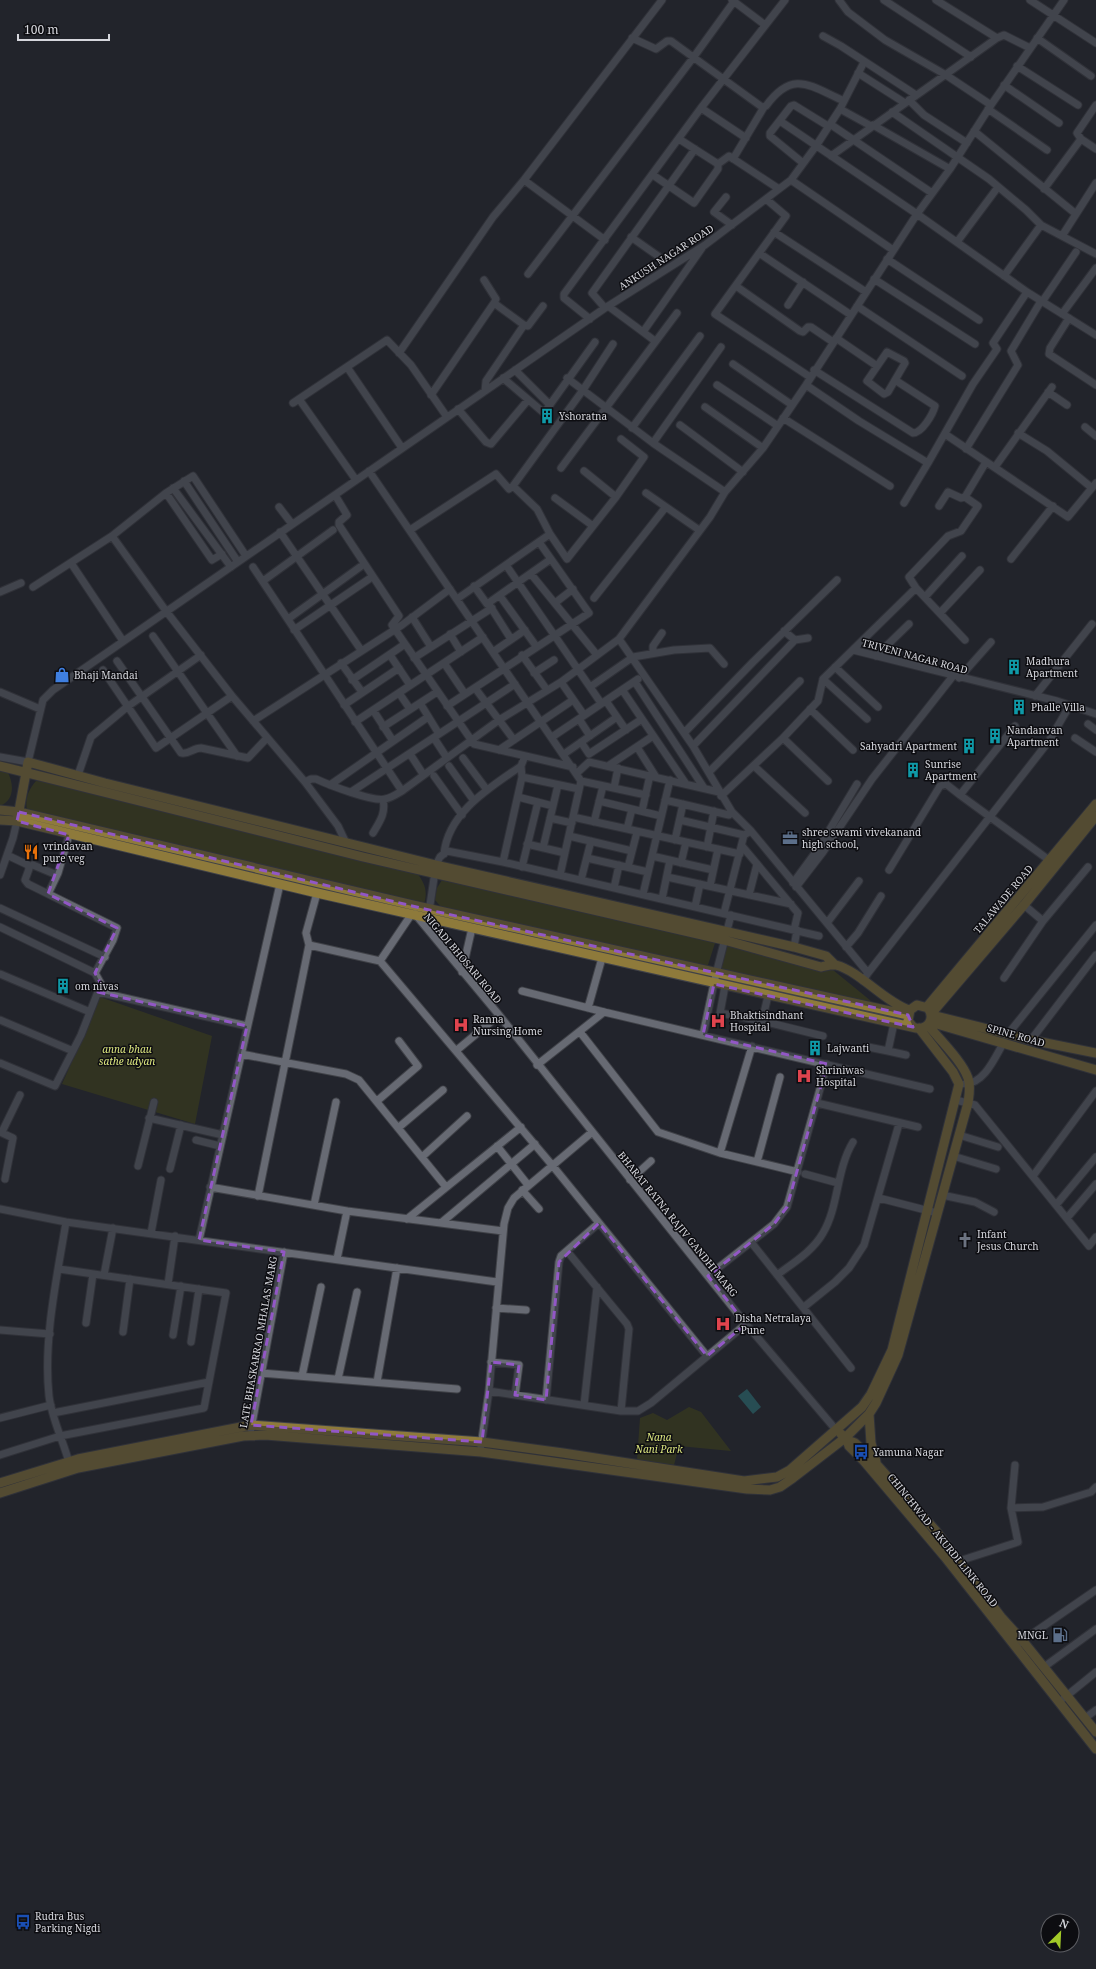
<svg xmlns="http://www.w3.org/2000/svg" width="1096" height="1969" font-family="'Noto Serif',serif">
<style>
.green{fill:#434615}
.water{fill:#2d7f83}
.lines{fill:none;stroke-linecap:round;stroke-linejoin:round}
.minor-casing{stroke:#404248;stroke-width:9}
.major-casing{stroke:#404248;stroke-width:11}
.minor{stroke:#676a73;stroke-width:7}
.major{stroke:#8e7a3b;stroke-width:9}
.marked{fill:none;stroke:#9257c6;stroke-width:3;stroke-dasharray:8 5;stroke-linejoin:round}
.labels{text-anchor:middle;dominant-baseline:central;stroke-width:3;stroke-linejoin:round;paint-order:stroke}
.street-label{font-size:10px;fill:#d6d7dd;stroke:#0d0d11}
.poi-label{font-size:10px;fill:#d6d7dd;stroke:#0d0d11;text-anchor:start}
.park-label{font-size:10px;font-style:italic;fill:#dce67f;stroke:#0d0d11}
</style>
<rect width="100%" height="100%" fill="#22242c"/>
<path class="green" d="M0,768L7,771C14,783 15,800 0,806Z
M36,781L48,782L416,872C425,883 428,891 424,904L27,811C25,799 28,790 36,781Z
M442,880L715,943L707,968L442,908L435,900L437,888Z
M726,945L833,970L871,1001L873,1006L720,972Z
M100,997L212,1036L195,1124L62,1084L96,1008Z
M689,1407L701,1412L731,1451L679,1446L674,1465L637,1460L640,1418L653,1413L667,1420Z"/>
<path class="water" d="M747,1389L761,1407L753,1414L738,1396Z"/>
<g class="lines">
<g class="minor-casing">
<path id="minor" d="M732,0L765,25
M839,0L848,12L885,40L946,75L991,105
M884,0L971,57
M936,0L997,38
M1030,0L1096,43
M823,36L841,46L916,95
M632,38L656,49L667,41H671L762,107L766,106C793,69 810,86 844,101
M1037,38L1091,76
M1017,66L1078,105
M858,73L905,103
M1004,85L1059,123
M909,100L924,115L967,143
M1096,105L1077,133L1081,139L1096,149
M701,108L746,138
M840,109L871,126
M988,109L1047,150
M892,112L989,179L1026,210L1041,225L1096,254
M780,121L917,214L1027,292L1096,335
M830,124L932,193
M873,125L950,169
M974,131L1076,214
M679,139L718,164L729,156L779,189
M831,156L997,38L1004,35L1030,48
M733,159L764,107
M803,163L770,136V133L791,106L794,105L828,126
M653,175L694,203L718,169V164
M524,180L605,240
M791,180L893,250
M1044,189L1081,139
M726,197L714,212L732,225
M766,199L786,216L715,314L810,377
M774,232L866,292
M1062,236L1096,183
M631,237L658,256
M957,242L998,187
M759,253L851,315
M887,259L979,320
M528,274L693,58L735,0
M1004,276L1041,225
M874,279L975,344
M484,280L496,299L494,303
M736,286L800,331L803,332L808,327H811L833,342
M1042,302L1076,252
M788,305L803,282
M608,306L643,332L702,248
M857,306L962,376
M605,308L592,293L695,149
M1062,314L1096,268
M1069,318L1050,348L1049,354L1096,385
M590,319L564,298V294L701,108L785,0
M524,325L528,326L543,306
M643,332L655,341
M836,338L877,366
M887,352L904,361L905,363L888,392L884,394L867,381Z
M399,353L493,217L524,180L662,0
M733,364L792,405
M347,367L402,448
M515,370L550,405
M814,370L913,433C922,433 933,414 935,406L895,380
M503,378L544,413L595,342
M567,378L653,443L725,492
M717,385L778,426
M806,385L859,421L928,463L973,384L997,349L993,343L1027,292
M1048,392L1067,405
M431,395L494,303L524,325L486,381L485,391
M299,399L356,480
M293,403L387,340L411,365L447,417
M705,407L763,448
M458,409L486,442L491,444L528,400
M783,418L890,486
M680,425L743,472
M1085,427L1096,436
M632,428L700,336
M1018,433L1047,451L1092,488
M945,434L1068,517L1096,483
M653,443L721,347
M966,449L1018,365L1011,351L1041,301
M995,467L1052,387
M561,468L677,313
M369,471L581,781L560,875
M584,471L616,497
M184,481L238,562
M513,486L583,390L613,344
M173,488L231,567
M166,493L212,560L222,554
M646,493L699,530
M335,495L347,515L339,522V525L399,616L392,625L474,744L573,767
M555,498L593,526
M904,503L928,463
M939,506L948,492L961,498L965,497
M279,507L292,524
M410,530L496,474L509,489L513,486L537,509L550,534L567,559L616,497L644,457L621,439
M280,532L361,650
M112,536L166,611L232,696L305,782L338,826L346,843
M1011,559L1053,506
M71,563L123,641
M506,565L601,703
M253,567L402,791
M531,574L597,655
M263,581L333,530
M474,586L487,604L551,559
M33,587L112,536L166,493L193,476L246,556
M916,588L909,577L948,536L961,531L978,506L965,497L986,462
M0,592L21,583
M500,596L536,646
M925,597L962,556
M594,598L665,508
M457,599L550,534
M555,603L573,589
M490,606L511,639
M940,613L980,570
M412,617L431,647
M288,619L360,567
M294,630L369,579
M784,631L795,640L808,638
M450,634L461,652
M153,636L237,756
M619,639L693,746L732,812L751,831L868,973L863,981
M853,650L1057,701L1096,714
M493,652L525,630
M653,653V646L662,633
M390,655L410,685
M522,655L547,690
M876,656L909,624
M414,658L492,608
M117,661L181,753C188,755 193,748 201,748L248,758L267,738
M341,663L362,692
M444,663L465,694
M835,667L878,707
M103,670L156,748L232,696
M534,673L554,660
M959,678L991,642
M823,679L867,719
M352,680L405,644
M561,682L584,715
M635,682L704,788
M590,687L633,657L674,650L710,648L724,664
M475,688L514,740
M623,691L686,784
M0,692L40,709
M399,693L410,709
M1035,696L1092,624
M606,701L626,730
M420,703L439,734
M344,705L399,668
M447,706L589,613L539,542
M810,709L853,750
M373,710L393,741
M579,719L590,736
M253,721L402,625L450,589
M355,722L483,637
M1088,724L1096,730
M1015,726L960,795L1053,863
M383,727L437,692
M684,733L753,662L837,580
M552,737L638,679
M434,738L447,758
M783,738L828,781
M1075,738L1096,752
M581,742L589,754L642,719
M693,746L795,640
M637,747L656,777
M499,750L573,700
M410,754L423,774
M564,754L617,717
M0,757L28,762L43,700L53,690L605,308L705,245L779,189L791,180L816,146L840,109L864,62
M463,758L487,790
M449,766L474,801
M608,766L653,736
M754,766L805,813
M709,772L800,681
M577,773L589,762L719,792
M78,775L91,737L127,707L201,655
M434,776L462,815
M522,777L579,789
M581,781L646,795
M305,782L311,779H316C329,785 373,802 385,799C391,798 397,794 402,791L499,720L561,682L619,639L710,517L725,492L763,448L806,385L917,214L950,169L991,105L1064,0
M330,785L428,717
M614,788L618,768
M351,792L515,684
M721,796L783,738L818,701L823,679L916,588L965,640
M518,797L553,806
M665,800L729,815L732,812
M599,801L661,816
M642,811L650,775
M573,817L740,854
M550,818L572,823
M680,820L744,835
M594,822L603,786
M627,829L632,809
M373,833C380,821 386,813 383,800
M569,836L632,851
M675,840L683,804
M527,844L565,853
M742,846L798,913L794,930
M707,847L714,811
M543,848L558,785
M444,854C448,812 491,787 521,766
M7,855L28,865L29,869L25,880L28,884L117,928L113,940L95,973
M652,856L713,870
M587,858L648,872
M503,862L522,777L521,766L525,756
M681,863L686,842
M33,865L57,875
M522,867L538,802
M628,867L637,832
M889,870L940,786L946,784L960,795
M0,875L13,838L17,821
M667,877L791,904
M581,880L591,841
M793,883L818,849L857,784
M710,886L718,849
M796,887L823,852L872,779L953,676
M614,888L619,865
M48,894L58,873L69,835
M643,894L670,780
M749,895L757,864
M662,899L670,860
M1024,905L1043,921
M695,907L700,884
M0,908L105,957
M724,913L744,835L751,831
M415,914L499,1015L746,1324L837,1431
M428,918L436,865L440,857L447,851L503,862L819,936
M827,923L859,881
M0,927L95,973L101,984L81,1035L55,1086L0,1063
M309,945L380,961L552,1165L707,1356
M794,947L797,930
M846,947L858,933L881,896
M380,961L411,915
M462,972L472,928
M868,973L1049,741L1070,705
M0,974L90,1012
M1004,978L1043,921L1088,867
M725,986L720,1013L762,1021L768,996
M522,991L604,1012L930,1089
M98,992L247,1026
M588,1008L602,958
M0,1020L73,1051
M762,1021L823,1036
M894,1023L888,1051L906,1055
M580,1032L658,1132L720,1153L798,1172
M1008,1034L1096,925
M703,1035L716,974L731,915
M1031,1040L1096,955
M868,1047L888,1051
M457,1050L499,1015
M241,1054L346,1074L359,1080L446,1187
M537,1065L604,1012
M965,1084C985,1083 995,1057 1004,1042
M956,1100L975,1105L1089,1246L1096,1237
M377,1101L418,1066L399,1041
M817,1103L918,1127
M149,1118L223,1135
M398,1128L443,1090
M0,1132L13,1138L5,1179
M2,1132L20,1095
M959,1135L998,1147
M196,1140L220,1146
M497,1146L528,1185
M720,1153L752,1046
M953,1156L996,1169
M422,1157L467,1116
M757,1162L780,1077
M138,1166L154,1102
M170,1169L181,1125
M805,1174L838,1183
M1033,1176L1096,1091
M630,1180L651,1161
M210,1187L347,1211L503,1231
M522,1190L539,1209
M942,1195L975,1202L994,1212
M258,1196L309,945L306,933L317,893
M879,1198L937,1213
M314,1205L336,1102
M1056,1205L1096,1157
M0,1209L66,1222L497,1282
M1067,1218L1096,1184
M407,1219L521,1127
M66,1222C57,1277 43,1340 49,1396C52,1420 64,1442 70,1466
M441,1223L535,1144
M151,1233L161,1180
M199,1240L280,884
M751,1242L851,1368
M567,1251L627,1324L629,1329L621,1411
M337,1259L347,1211
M104,1275L113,1228
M777,1275C793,1263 813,1251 823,1233C839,1206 836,1170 853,1142
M708,1276L774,1224L787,1207L827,1064
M168,1284L175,1236
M804,1307L835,1282L849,1268L864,1245L899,1124
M496,1308L526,1310
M86,1323L93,1274
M0,1330L50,1334
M123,1332L130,1279
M173,1335L181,1286
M191,1342L199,1289
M491,1362L519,1365L515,1395
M261,1373L457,1389
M302,1376L321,1287
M338,1379L357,1292
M377,1382L397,1268
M489,1391L621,1411H638L651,1403L746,1324
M546,1400L559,1262L561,1256L599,1223
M584,1405L597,1287
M53,1413L209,1382
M0,1418L51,1405
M251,1429L284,1252
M481,1446L489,1391L504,1224L508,1208L514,1198L591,1133
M0,1455L60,1436L204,1408L226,1293L59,1269
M1011,1508L1015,1465
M959,1561L1018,1542L1011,1508L1043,1507L1091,1492L1096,1487
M1019,1643L1096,1590
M1044,1667L1096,1629
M1064,1698L1096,1672
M1085,1718L1096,1710"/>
</g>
<g class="major-casing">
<path id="major" d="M0,766L363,857L724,940L821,967C826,966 832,964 836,965C861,972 882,1000 909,1010
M0,810L19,812L417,906L908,1015
M18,816L28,762L105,783L436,865L794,947L826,956L835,965
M0,820L17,821L317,893L916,1028C929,1030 935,1018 928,1008L917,1005L910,1010L908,1021L913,1027
M927,1007L1096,804
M931,1014L1024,905L1096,816
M932,1015L1031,1040L1096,1053
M930,1022L1096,1070
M869,1414L871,1443L876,1462
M841,1434L847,1440L855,1443L869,1456L936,1531L1001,1617L1022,1640L1096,1732
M847,1440L849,1446L864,1461L945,1557L1096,1749
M0,1483L78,1459L251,1425L482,1442L563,1453L744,1481L777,1477L790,1470L862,1407L871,1394L892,1350L959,1084L953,1072L919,1028
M0,1493L78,1468L243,1436L265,1435L481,1452L747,1489L770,1490L780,1487L793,1478L845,1438L869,1414L876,1403L898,1355L968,1103C969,1095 971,1086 968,1078C962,1061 940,1040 928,1025"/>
</g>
<use href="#minor" class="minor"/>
<use href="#major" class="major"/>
</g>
<path d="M0 0H1096V1969H0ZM19,812L429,910L908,1015L913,1027L714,984L703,1035L827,1064L787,1207L774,1224L708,1276L746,1324L707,1356L599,1223L559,1262L546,1400L515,1395L519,1365L491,1362L482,1442L251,1425L284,1252L199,1240L247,1026L98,992L101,984L95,973L117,928L48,894L69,835L17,821Z" fill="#22242c" fill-opacity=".55" fill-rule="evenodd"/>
<path class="marked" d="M19,812L429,910L908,1015L913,1027L714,984L703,1035L827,1064L787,1207L774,1224L708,1276L746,1324L707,1356L599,1223L559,1262L546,1400L515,1395L519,1365L491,1362L482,1442L251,1425L284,1252L199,1240L247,1026L98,992L101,984L95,973L117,928L48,894L69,835L17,821Z"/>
<defs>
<g id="building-bare" transform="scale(1.2)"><path d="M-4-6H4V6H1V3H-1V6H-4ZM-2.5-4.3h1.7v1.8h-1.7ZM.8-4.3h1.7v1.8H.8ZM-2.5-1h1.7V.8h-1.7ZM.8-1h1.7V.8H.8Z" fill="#0f9aa8" stroke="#0d0d11" stroke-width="2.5" paint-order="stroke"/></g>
<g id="shop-bare" transform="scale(1.2)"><path d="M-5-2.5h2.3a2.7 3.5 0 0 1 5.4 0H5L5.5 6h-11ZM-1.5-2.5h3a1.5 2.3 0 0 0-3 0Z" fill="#3f7fe0" stroke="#0d0d11" stroke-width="2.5" paint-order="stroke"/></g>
<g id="office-bare" transform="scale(1.2)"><path d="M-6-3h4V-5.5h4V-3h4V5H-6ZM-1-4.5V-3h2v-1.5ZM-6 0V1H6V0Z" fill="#5c6f8a" stroke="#0d0d11" stroke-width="2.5" paint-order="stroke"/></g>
<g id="restaurant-bare" transform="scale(1.2)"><path d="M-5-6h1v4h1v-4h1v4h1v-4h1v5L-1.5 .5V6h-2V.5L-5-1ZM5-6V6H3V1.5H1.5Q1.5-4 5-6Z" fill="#e8710a" stroke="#0d0d11" stroke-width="2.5" paint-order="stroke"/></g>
<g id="hospital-bare" transform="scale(1.2)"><path d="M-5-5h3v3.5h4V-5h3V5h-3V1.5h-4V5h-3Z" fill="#e0444e" stroke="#0d0d11" stroke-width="2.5" paint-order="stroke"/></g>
<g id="church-bare" transform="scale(1.2)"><path d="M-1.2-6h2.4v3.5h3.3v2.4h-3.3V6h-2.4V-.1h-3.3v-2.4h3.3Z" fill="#6b7280" stroke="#0d0d11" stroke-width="2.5" paint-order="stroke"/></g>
<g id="bus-bare" transform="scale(1.2)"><path d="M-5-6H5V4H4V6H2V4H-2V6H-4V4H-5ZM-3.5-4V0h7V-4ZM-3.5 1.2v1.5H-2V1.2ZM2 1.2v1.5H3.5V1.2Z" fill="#1a4fb4" stroke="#0d0d11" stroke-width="2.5" paint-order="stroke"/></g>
<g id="fuel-bare" transform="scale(1.2)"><path d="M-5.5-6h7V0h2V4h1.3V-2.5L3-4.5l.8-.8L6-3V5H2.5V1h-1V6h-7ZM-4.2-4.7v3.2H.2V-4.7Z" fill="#5c6f8a" stroke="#0d0d11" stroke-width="2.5" paint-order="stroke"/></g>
</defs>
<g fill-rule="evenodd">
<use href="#building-bare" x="547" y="416"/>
<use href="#building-bare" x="1014" y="667"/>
<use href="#shop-bare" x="62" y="675"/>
<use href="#building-bare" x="1019" y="707"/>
<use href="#building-bare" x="995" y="736"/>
<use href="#building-bare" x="969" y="746"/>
<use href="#building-bare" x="913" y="770"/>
<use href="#office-bare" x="790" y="838"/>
<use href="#restaurant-bare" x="31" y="852"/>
<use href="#building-bare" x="63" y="986"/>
<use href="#hospital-bare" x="718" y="1021"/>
<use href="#hospital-bare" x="461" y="1025"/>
<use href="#building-bare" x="815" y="1048"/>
<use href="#hospital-bare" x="804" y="1076"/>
<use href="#church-bare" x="965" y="1240"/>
<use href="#hospital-bare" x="723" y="1324"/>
<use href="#bus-bare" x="861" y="1452"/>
<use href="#fuel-bare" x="1060" y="1635"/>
<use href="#bus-bare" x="23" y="1922"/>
</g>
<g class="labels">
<g class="street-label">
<text transform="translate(666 257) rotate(-33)">ANKUSH NAGAR ROAD</text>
<text transform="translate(915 656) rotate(15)">TRIVENI NAGAR ROAD</text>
<text transform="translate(1003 899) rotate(-50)">TALAWADE ROAD</text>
<text transform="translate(463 958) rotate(50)">NIGADI BHOSARI ROAD</text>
<text transform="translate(1016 1035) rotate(16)">SPINE ROAD</text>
<text transform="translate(678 1224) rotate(51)">BHARAT RATNA RAJIV GANDHI MARG</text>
<text transform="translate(258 1342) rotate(-80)">LATE BHASKARRAO MHALAS MARG</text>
<text transform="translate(943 1540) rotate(51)">CHINCHWAD - AKURDI LINK ROAD</text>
</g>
<g class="poi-label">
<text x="559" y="416">Yshoratna</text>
<text x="1026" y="661">Madhura<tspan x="1026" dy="12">Apartment</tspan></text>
<text x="74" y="675">Bhaji Mandai</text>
<text x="1031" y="707">Phalle Villa</text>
<text x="1007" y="730">Nandanvan<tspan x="1007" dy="12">Apartment</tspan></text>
<text x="957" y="746" text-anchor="end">Sahyadri Apartment</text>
<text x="925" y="764">Sunrise<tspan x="925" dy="12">Apartment</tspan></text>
<text x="802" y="832">shree swami vivekanand<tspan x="802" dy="12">high school,</tspan></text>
<text x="43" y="846">vrindavan<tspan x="43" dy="12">pure veg</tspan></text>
<text x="75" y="986">om nivas</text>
<text x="730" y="1015">Bhaktisindhant<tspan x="730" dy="12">Hospital</tspan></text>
<text x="473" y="1019">Ranna<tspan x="473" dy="12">Nursing Home</tspan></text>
<text x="827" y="1048">Lajwanti</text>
<text x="816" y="1070">Shriniwas<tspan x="816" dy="12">Hospital</tspan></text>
<text x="977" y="1234">Infant<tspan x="977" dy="12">Jesus Church</tspan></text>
<text x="735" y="1318">Disha Netralaya<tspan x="735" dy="12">- Pune</tspan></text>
<text x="873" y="1452">Yamuna Nagar</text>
<text x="1048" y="1635" text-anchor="end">MNGL</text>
<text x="35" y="1916">Rudra Bus<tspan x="35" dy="12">Parking Nigdi</tspan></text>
</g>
<g class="park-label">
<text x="127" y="1049">anna bhau<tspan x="127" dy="12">sathe udyan</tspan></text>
<text x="659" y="1437">Nana<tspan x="659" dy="12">Nani Park</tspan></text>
</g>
</g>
<g transform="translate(1060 1933) rotate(24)"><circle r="19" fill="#0d0d11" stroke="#5d5e63"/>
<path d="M0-3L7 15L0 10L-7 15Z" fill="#a2c928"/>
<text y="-6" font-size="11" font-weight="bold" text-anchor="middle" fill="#d6d7dd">N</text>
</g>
<path d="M18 34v6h91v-6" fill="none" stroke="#d6d7dd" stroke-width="2"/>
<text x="24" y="34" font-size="12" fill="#d6d7dd" stroke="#0d0d11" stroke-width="3" paint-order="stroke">100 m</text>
</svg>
